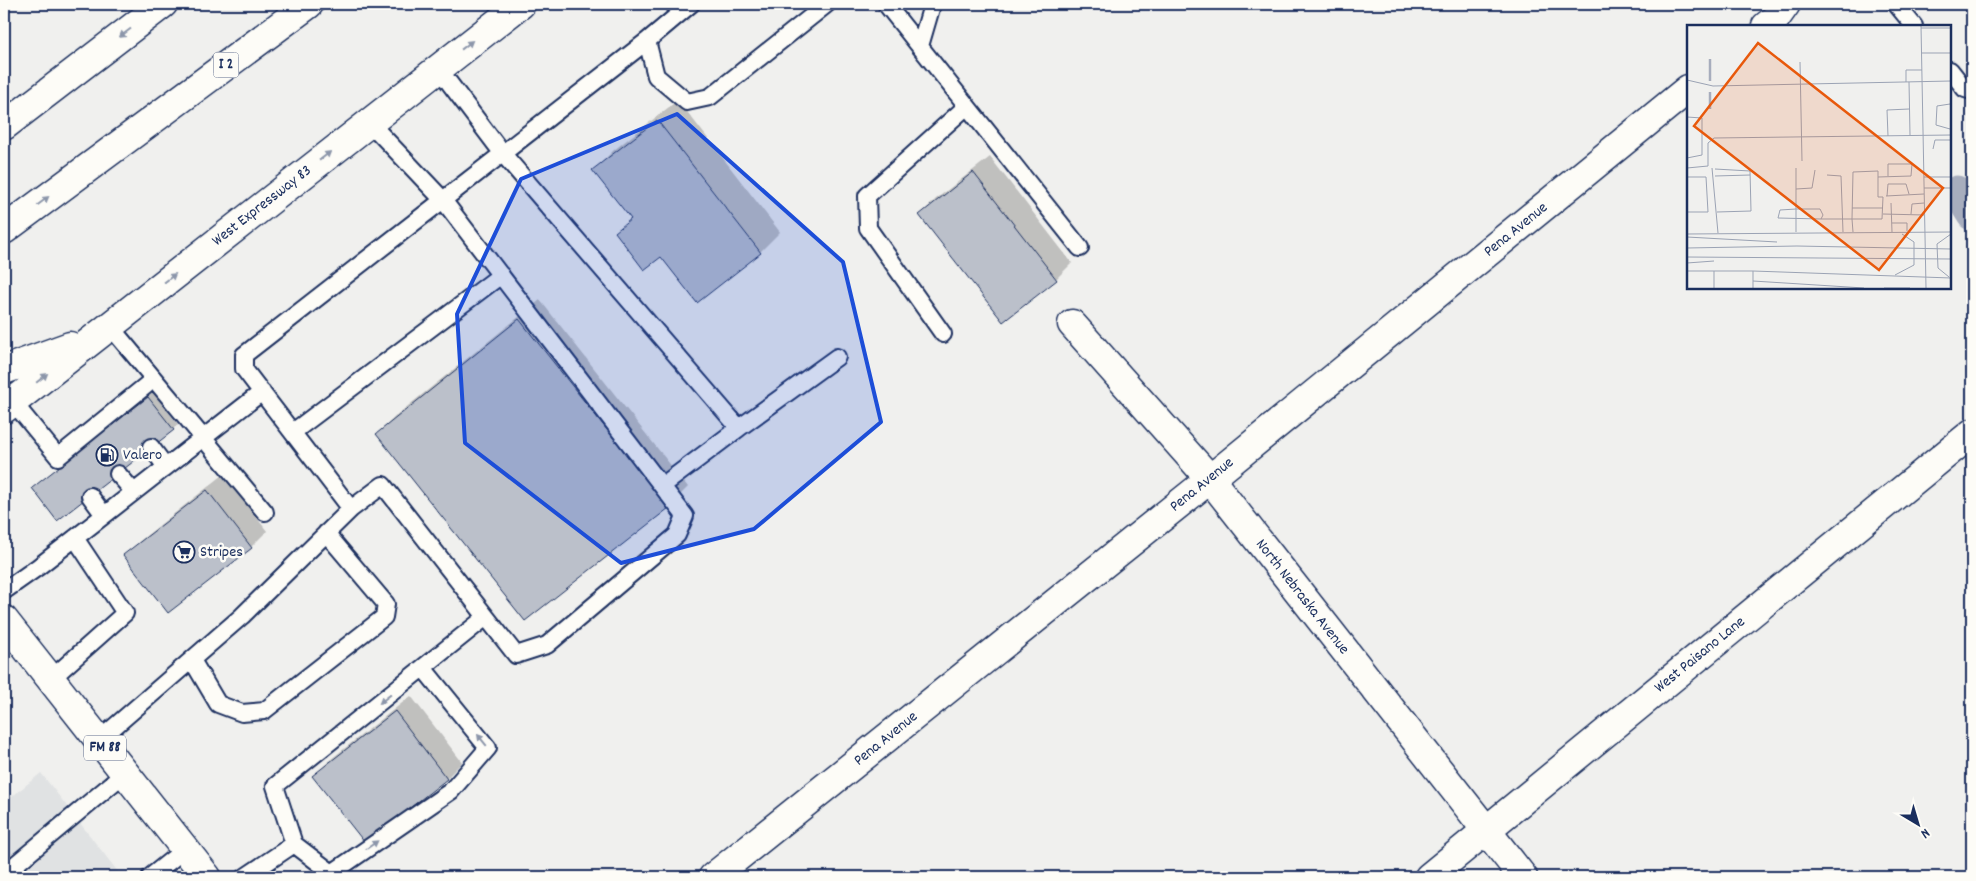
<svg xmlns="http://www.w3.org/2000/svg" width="1976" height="881" font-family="Dekko,sans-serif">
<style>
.built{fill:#e0e2e3}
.shadow{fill:#0003}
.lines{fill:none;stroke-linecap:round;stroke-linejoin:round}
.canal{stroke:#a7adbd;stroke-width:31}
.building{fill:#bbc0ca;stroke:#1b2f5e}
.service-casing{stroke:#1b2f5e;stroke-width:20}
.minor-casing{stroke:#1b2f5e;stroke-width:31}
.tertiary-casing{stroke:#1b2f5e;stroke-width:31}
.secondary-casing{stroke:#1b2f5e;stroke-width:31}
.primary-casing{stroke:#1b2f5e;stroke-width:31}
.motorway-casing{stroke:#1b2f5e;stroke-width:31}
.service{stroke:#fdfcf7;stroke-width:16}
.minor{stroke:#fdfcf7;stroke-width:28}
.tertiary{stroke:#fdfcf7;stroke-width:28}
.secondary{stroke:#fdfcf7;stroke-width:28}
.primary{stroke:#fdfcf7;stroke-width:28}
.motorway{stroke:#fdfcf7;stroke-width:28}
.oneway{fill:#8c96aa}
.marked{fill:#1d4ed8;fill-opacity:0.2;stroke:#1d4ed8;stroke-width:4;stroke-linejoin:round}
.labels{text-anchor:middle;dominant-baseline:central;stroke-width:5;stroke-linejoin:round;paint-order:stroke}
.shield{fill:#fdfcf7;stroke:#5f6c8c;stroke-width:1}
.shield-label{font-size:15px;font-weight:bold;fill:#1b2f5e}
.street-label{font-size:16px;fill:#1b2f5e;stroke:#fdfcf7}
.poi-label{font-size:16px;fill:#1b2f5e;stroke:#fdfcf7;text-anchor:start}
.inset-river{fill:none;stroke:#a7adbd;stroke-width:2.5}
.inset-road{fill:none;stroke:#9ba3b4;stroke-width:1}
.view{fill:#e8590c;fill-opacity:0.15;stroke:#e8590c;stroke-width:2.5}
.inset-edge{fill:none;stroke:#1b2f5e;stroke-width:2.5}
</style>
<rect width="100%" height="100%" fill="#f0f0ee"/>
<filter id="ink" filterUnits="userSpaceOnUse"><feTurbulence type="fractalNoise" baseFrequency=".02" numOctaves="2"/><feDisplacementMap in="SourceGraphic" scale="10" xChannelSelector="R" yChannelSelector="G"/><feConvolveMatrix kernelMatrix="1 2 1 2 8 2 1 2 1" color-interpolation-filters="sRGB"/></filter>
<g filter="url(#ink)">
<path class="built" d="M41,773L122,877H4V803Z"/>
<path class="shadow" d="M678,100L780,232L760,252L661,255L616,232L631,218L594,170L614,150Z
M990,157L1072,263L1056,279L1003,321L920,215L936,199Z
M540,300L688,487L668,507L377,434L398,414Z
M153,393L178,424L173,429L38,483Z
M223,475L267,531L251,547L125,555L141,540Z
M411,696L462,762L447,778L365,841L314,776L330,760Z"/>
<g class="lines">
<path class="canal" d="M1957,191L1972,215"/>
</g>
<path class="building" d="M657,120L761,253L697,303L661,257L644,270L615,232L631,219L592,170Z
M973,172L1057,280L1003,322L919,215Z
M519,319L669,508L525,621L376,434Z
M148,397L174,430L57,521L32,488Z
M207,490L252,548L168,613L123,555Z
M395,711L447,779L365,843L312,776Z"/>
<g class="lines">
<g class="service-casing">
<path id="service" d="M691,4L647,41L656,76L687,102L710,97L827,4
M886,4L1080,248
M1896,4L1914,26
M920,46L932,5L931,4
M438,68L503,154L739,428L837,357
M1950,70L1965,89L1972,91
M369,122L443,200L685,516L677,535L547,645L516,655L383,485L351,509L244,369V355C378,250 513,146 647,41
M109,325L265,512
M943,334L868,228L867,196L967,106
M13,402L58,457L154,379
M293,432L501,275
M151,447L166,467
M118,474L134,492
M662,486L739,428
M90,496L104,515
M4,591L38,567L262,392
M192,660L218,704L242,713L264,711L384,617L386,604L326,533
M424,669L488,748L451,791L332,873L294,844L275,786L486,617
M51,679L125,613L75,538
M99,740L242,616L351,509
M4,874L125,773
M150,877L185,849
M245,877L294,844"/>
</g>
<g class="minor-casing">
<path id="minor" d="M1766,26L1776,18L1786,4
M1072,324L1210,479L1523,877
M713,877L1210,479L1688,89"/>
</g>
<g class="tertiary-casing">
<path id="tertiary" d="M1429,877L1972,433"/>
</g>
<g class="secondary-casing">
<path id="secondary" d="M4,370L70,346
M4,409L521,4"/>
</g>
<g class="primary-casing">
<path id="primary" d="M4,620L207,877"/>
</g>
<g class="motorway-casing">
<path id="motorway" d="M4,126L163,4
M4,230L309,4"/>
</g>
<use href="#service" class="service"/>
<use href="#minor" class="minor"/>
<use href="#tertiary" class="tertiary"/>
<use href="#secondary" class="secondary"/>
<use href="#primary" class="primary"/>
<use href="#motorway" class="motorway"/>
</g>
<defs><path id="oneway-solid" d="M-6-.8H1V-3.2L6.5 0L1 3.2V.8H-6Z" transform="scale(1.25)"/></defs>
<g class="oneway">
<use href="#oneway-solid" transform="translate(125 33) rotate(143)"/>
<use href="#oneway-solid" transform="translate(467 45) rotate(-38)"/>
<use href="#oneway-solid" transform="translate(325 156) rotate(-38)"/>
<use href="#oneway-solid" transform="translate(43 201) rotate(-37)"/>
<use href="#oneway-solid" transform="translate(170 278) rotate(-38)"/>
<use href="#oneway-solid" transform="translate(42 378) rotate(-39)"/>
<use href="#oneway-solid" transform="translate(385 699) rotate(142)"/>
<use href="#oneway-solid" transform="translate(482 740) rotate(-129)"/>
<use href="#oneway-solid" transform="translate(372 845) rotate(-35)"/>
</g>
</g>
<path class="marked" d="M677,114L843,262L881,422L754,529L621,563L465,443L457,314L521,179Z"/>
<defs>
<g id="fuel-ring" transform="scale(1.125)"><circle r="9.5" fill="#fdfcf7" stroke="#1b2f5e" stroke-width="1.5"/><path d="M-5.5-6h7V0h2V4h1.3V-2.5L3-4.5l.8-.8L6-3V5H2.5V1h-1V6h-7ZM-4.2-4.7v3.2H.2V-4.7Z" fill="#1b2f5e"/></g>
<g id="supermarket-ring" transform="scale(1.125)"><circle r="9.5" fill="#fdfcf7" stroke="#1b2f5e" stroke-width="1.5"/><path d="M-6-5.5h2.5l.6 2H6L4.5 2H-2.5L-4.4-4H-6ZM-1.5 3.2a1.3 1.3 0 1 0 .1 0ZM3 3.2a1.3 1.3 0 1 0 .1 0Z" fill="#1b2f5e"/></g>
</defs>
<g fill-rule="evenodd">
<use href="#fuel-ring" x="107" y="455"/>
<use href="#supermarket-ring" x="184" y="552"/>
</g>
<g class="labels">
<g class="shield">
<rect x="213.5" y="52.5" width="25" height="25" rx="4"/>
<rect x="84" y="735.5" width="42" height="25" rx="4"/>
</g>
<g class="shield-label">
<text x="226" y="65">I 2</text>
<text x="105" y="748">FM 88</text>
</g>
<g class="street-label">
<text transform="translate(262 206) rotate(-38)">West Expressway 83</text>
<text transform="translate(1516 230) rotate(-39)">Pena Avenue</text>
<text transform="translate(1202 485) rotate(-39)">Pena Avenue</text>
<text transform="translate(1302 597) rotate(52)">North Nebraska Avenue</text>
<text transform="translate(1700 655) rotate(-39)">West Paisano Lane</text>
<text transform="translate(886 739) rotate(-39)">Pena Avenue</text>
</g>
<g class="poi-label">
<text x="123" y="455">Valero</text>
<text x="200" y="552">Stripes</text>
</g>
</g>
<g transform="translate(1687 25)">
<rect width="264" height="264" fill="#f0f0ee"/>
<path class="inset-river" d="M23,34V56M23,84V67"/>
<path class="inset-road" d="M234,1L239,263M234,3H264M235,28H264M113,37L115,136M0,55L26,61L264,56M219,57V45H235M222,57L223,110M263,79L250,81L249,100L263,104M0,92L15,93V130L0,133M201,111L200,85L222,84M246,124L248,115H264M0,143L21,141V118L27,113L264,110M25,143L31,208M109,143V207M28,144L63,146L64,186L30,187M140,150L154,151L156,207M28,151L63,150M0,152H19L21,187H0M191,152L224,151L225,139H201V151M237,152H264M237,163H264M109,164L125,163L128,145M199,171L237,169M200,171L201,159H219L222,169M204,178L205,207M165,183H196M109,184H133L136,190L134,194L91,193L93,185ZM196,189L237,190M224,189L225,179L237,178M134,194H195L196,172H191V146L166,147L165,194L166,207M205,198H220V206M0,209L264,207M0,212L90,217M0,223L110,221L264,224M0,232L264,234M0,238L27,236M0,246H66L264,253M27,246V263M66,246V263M208,250L227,240V217L215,209M262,252L251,243L250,219L264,209M66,256L177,263M197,263H223"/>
<path class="view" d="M71,18L256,163L192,245L7,101Z"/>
<rect width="264" height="264" class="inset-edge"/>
</g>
<rect width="1976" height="881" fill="none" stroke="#fdfcf7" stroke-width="20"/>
<rect x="10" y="10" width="1956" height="861" fill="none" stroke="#1b2f5e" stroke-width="2" filter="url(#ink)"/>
<g transform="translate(1918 824) rotate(142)" stroke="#fdfcf7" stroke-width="4" paint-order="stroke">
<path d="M0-4L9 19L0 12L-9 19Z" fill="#1b2f5e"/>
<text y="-8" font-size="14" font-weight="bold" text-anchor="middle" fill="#1b2f5e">N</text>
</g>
</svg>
